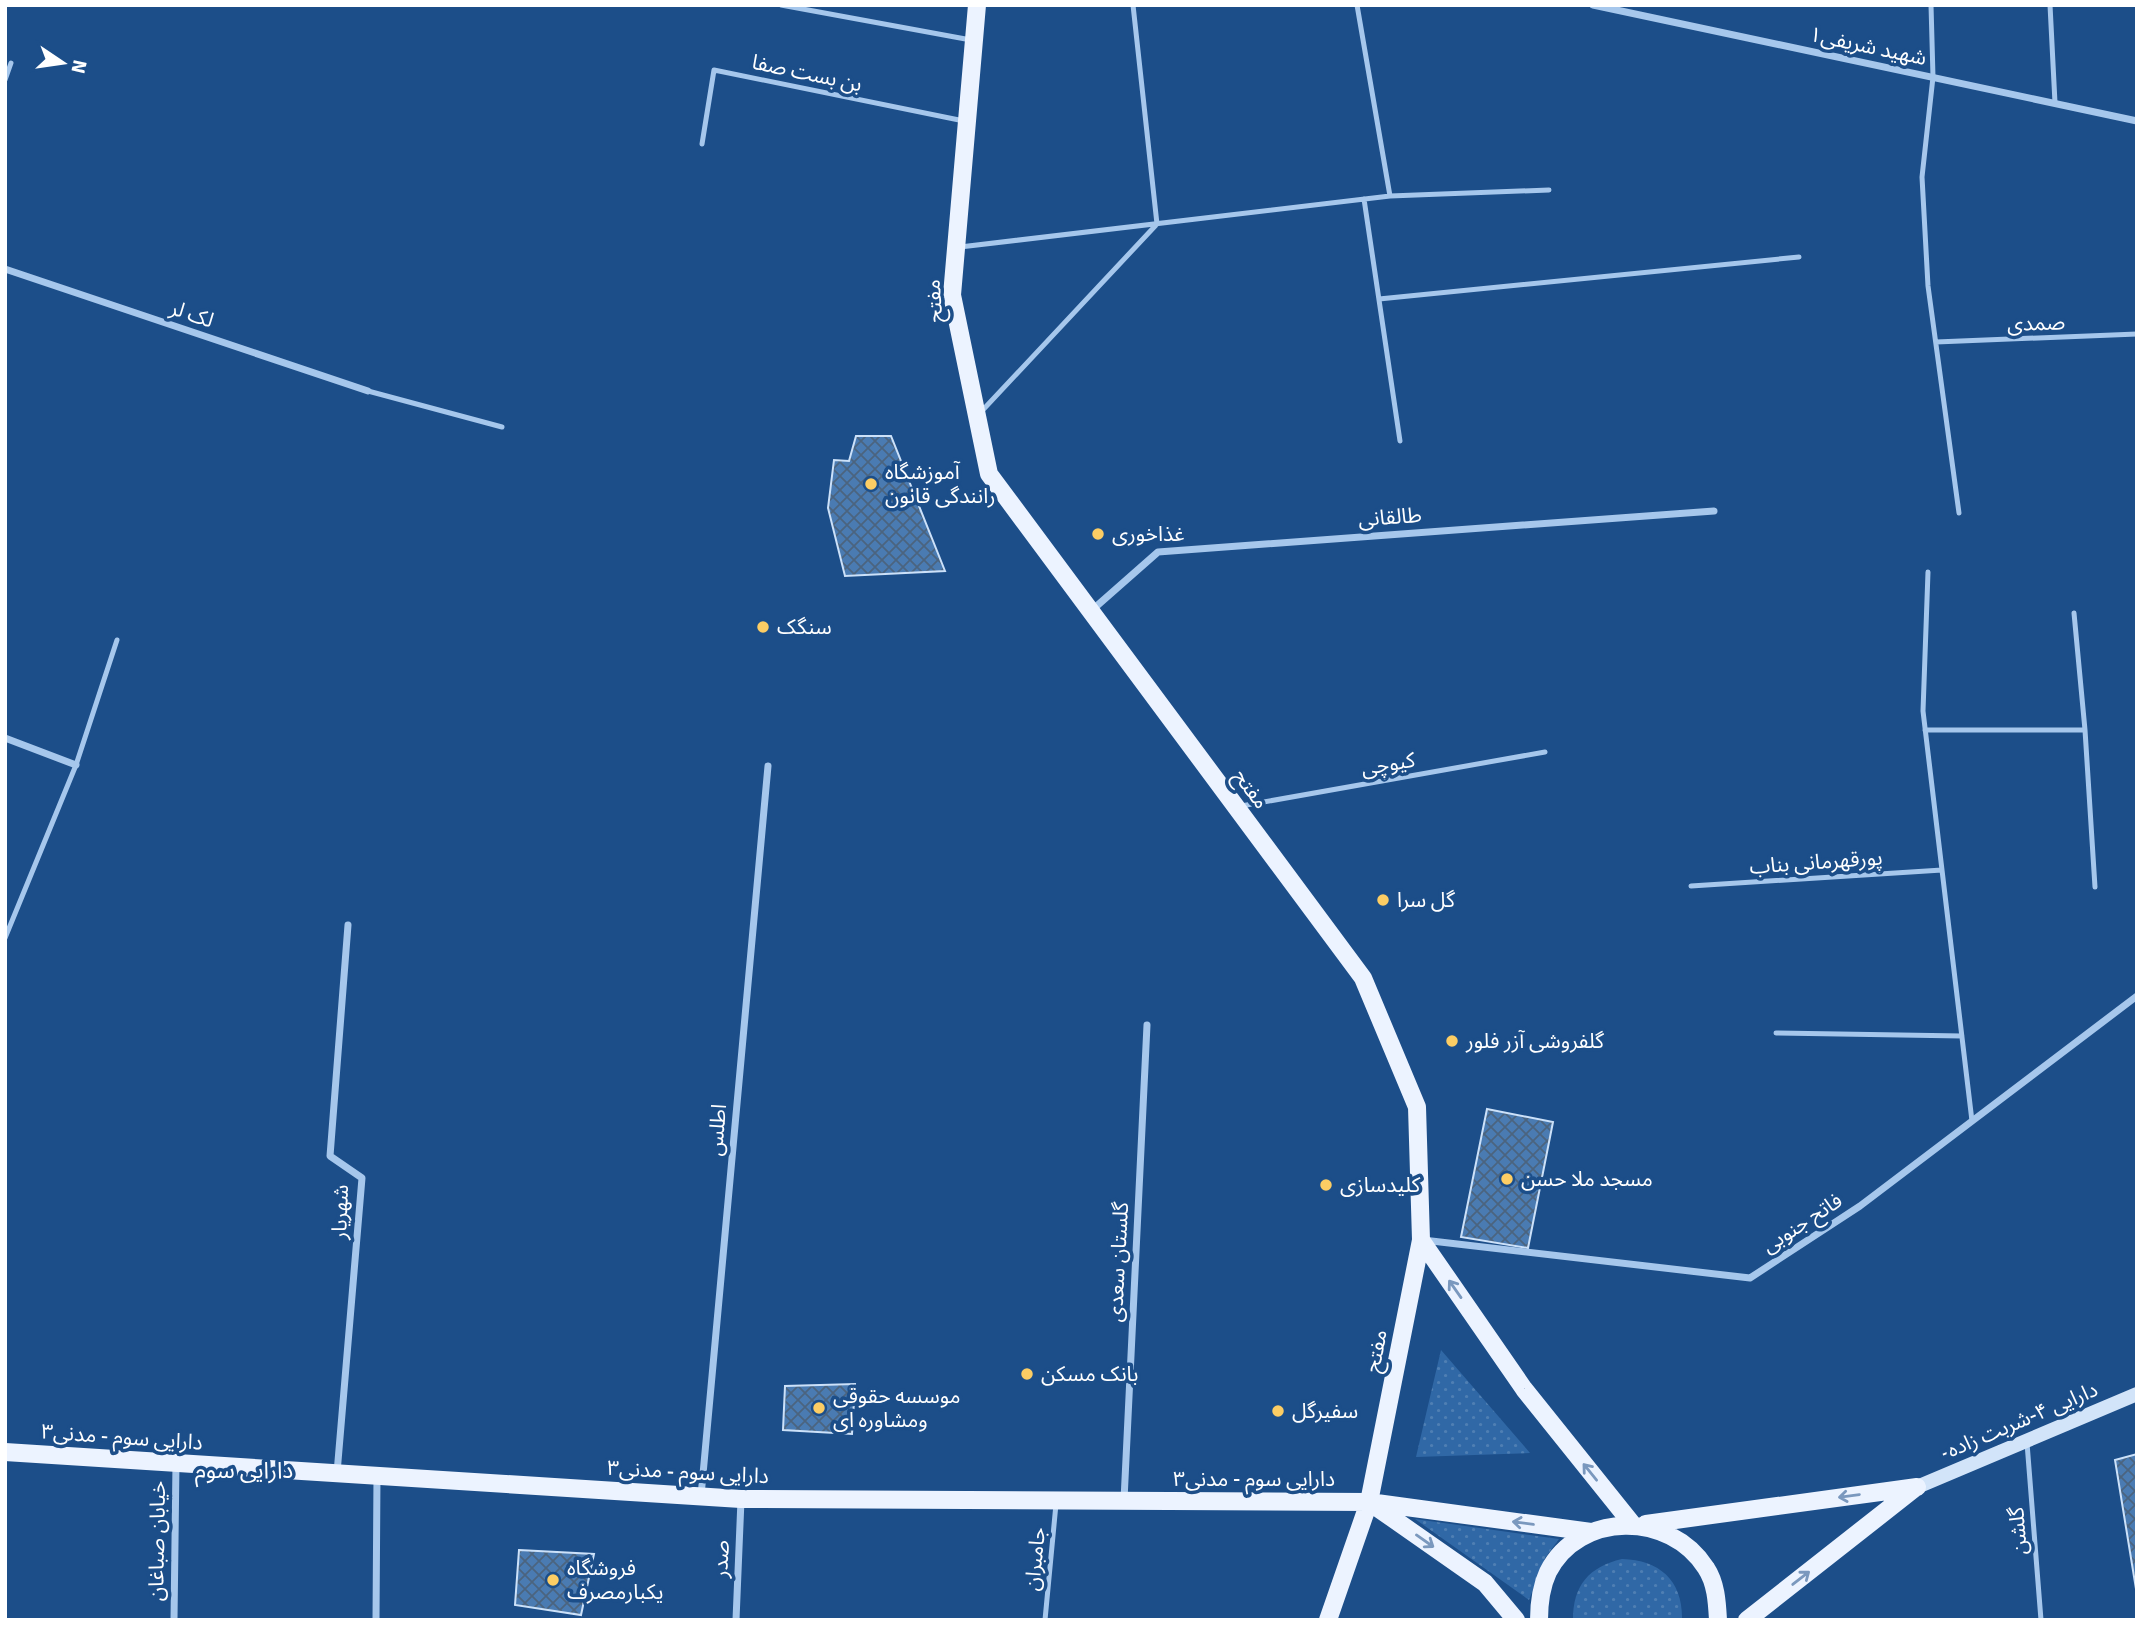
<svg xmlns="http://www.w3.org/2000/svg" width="2142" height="1625" font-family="Signika,'Noto Sans Arabic',sans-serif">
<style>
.grass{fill:url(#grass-dots)}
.building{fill:url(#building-cross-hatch);stroke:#cce1f9;stroke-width:2}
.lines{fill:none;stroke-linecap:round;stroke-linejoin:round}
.lane{stroke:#a6c7ec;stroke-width:5}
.street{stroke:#a6c7ec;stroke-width:7}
.secondary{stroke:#d2e4f9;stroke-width:14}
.primary{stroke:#ecf3ff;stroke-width:18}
.oneway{stroke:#7a98be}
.poi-dot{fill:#fccd64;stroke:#1c4e89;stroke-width:2.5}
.labels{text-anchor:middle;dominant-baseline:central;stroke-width:7;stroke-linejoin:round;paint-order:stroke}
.street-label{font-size:21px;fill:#fff;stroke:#1c4e89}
.poi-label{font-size:21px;fill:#fff;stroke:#1c4e89;text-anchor:start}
.neighbourhood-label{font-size:23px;fill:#fff;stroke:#1c4e89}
</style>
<defs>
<pattern id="grass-dots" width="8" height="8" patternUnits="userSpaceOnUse" patternTransform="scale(1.75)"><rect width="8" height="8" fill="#3068a6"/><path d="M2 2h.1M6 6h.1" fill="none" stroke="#4f7fb3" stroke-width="1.8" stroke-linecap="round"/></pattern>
<pattern id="building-cross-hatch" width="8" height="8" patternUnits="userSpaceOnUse" patternTransform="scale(1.75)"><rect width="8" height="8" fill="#4a7bb2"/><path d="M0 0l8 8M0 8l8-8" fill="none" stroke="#4b647f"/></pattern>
</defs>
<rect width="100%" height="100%" fill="#1c4e89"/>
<path class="grass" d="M1441,1350L1530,1453L1416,1457Z
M1415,1519L1559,1539L1545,1558L1529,1600Z
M1622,1559C1660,1560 1683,1581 1682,1620H1573C1573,1585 1589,1567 1622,1559Z"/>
<path class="building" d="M856,436H891L945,571L845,576L828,508L834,460L849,461Z
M1487,1109L1553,1122L1528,1248L1461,1237Z
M855,1384L852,1434L783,1430L785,1386Z
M2137,1454V1595L2115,1460Z
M519,1550L594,1554L581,1615L515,1605Z"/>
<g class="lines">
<path class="lane" d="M781,5L971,40
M1931,5L1933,77L1922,177L1928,286L1959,513
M2050,5L2055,103
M5,80L11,63
M702,144L714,70L964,121
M1390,196L1549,190
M1364,199L1400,441
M960,247L1390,196L1357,5
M1379,299L1799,257
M1936,342L2137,334
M368,391L502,427
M980,413L1157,224L1133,5
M1928,572L1923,711L1972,1121
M2074,613L2085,730L2095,887
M1925,730H2085
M1241,806L1545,752
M1691,886L1942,870
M5,938L76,765L117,640
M1776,1033L1962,1036
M2027,1443L2041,1620
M1045,1620L1056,1504"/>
<path class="street" d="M1593,5L2137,121
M5,269L368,391
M1091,611L1158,552L1714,511
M5,738L76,765
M1423,1240L1750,1278L1860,1206L2137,996
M337,1473L362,1178L330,1156L348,925
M701,1496L768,766
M1124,1500L1147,1025
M174,1620L176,1463
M376,1620L377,1476
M736,1620L741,1500"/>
<path class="secondary" d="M1917,1487L2137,1394"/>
<path class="primary" d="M977,5L952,295L989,474L1363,978L1417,1107L1421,1240L1369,1502L1328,1620
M1421,1240L1524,1389L1633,1525
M5,1452L741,1499L1369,1502L1591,1532
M1372,1504L1485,1583L1516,1620
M1646,1524L1917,1487
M1539,1620C1539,1604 1541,1587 1548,1572C1579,1511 1670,1511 1706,1568C1716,1583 1717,1602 1718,1620
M1747,1620L1915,1488"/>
</g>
<defs><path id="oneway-shaft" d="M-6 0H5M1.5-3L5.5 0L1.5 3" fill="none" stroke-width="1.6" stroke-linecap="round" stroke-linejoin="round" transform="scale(1.75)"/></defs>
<g class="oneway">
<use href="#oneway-shaft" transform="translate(1455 1289) rotate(-125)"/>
<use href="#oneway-shaft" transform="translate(1590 1472) rotate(-129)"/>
<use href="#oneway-shaft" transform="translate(1849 1496) rotate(172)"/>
<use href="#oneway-shaft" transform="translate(1523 1523) rotate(-172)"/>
<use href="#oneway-shaft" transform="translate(1425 1541) rotate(35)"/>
<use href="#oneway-shaft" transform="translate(1801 1578) rotate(-38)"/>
</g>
<g class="poi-dot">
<circle cx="871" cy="484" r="7"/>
<circle cx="1098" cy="534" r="7"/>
<circle cx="763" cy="627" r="7"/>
<circle cx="1383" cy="900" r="7"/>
<circle cx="1452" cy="1041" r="7"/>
<circle cx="1507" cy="1179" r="7"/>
<circle cx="1326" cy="1185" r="7"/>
<circle cx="1027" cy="1374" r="7"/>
<circle cx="819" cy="1408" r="7"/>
<circle cx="1278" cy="1411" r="7"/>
<circle cx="553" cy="1580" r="7"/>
</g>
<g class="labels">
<g class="street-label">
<text transform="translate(1868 46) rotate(12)">شهید شریفی۱</text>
<text transform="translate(807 73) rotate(12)">بن بست صفا</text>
<text transform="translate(934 301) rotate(-94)">مفتح</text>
<text transform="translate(192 314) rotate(19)">لک لر</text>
<text transform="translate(2036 323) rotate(-2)">صمدی</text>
<text transform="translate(1390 517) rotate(-4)">طالقانی</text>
<text transform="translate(1388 764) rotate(-10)">کیوچی</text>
<text transform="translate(1251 789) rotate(53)">مفتح</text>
<text transform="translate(1816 862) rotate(-4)">پورقهرمانی بناب</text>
<text transform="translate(717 1130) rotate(-85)">اطلس</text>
<text transform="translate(340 1212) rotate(-88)">شهریار</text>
<text transform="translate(1802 1223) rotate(-33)">فاتح جنوبی</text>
<text transform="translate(1118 1262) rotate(-87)">گلستان سعدی</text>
<text transform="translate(1376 1351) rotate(-79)">مفتح</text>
<text transform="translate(2019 1421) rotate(-23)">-دارایی ۴-شربت زاده</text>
<text transform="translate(122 1437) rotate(4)">دارایی سوم - مدنی۳</text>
<text transform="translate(688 1472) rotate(3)">دارایی سوم - مدنی۳</text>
<text x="1254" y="1479">دارایی سوم - مدنی۳</text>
<text transform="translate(2018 1531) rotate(-95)">گلشن</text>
<text transform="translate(157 1541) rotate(-89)">خیابان صباغان</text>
<text transform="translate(721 1559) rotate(-88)">صدر</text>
<text transform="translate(1035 1559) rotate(-84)">جامبران</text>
</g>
<g class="poi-label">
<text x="885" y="472">آموزشگاه<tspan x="885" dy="24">رانندگی قانون</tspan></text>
<text x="1112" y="534">غذاخوری</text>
<text x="777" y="627">سنگک</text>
<text x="1397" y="900">گل سرا</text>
<text x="1466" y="1041">گلفروشی آزر فلور</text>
<text x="1521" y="1179">مسجد ملا حسن</text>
<text x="1340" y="1185">کلیدسازی</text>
<text x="1041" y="1374">بانک مسکن</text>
<text x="833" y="1396">موسسه حقوقی<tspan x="833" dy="24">ومشاوره ای</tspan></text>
<text x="1292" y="1411">سفیرگل</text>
<text x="567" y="1568">فروشگاه<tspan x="567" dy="24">یکبارمصرف</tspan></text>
</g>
<g class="neighbourhood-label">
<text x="244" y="1470">دارایی سوم</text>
</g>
</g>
<rect width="2142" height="1625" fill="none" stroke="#ffffff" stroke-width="14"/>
<g transform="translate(63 63) rotate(103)" stroke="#1c4e89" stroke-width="5" paint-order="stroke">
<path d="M0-5L12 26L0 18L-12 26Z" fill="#ffffff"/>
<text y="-10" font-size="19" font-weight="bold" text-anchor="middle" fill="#ffffff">N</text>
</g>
</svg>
